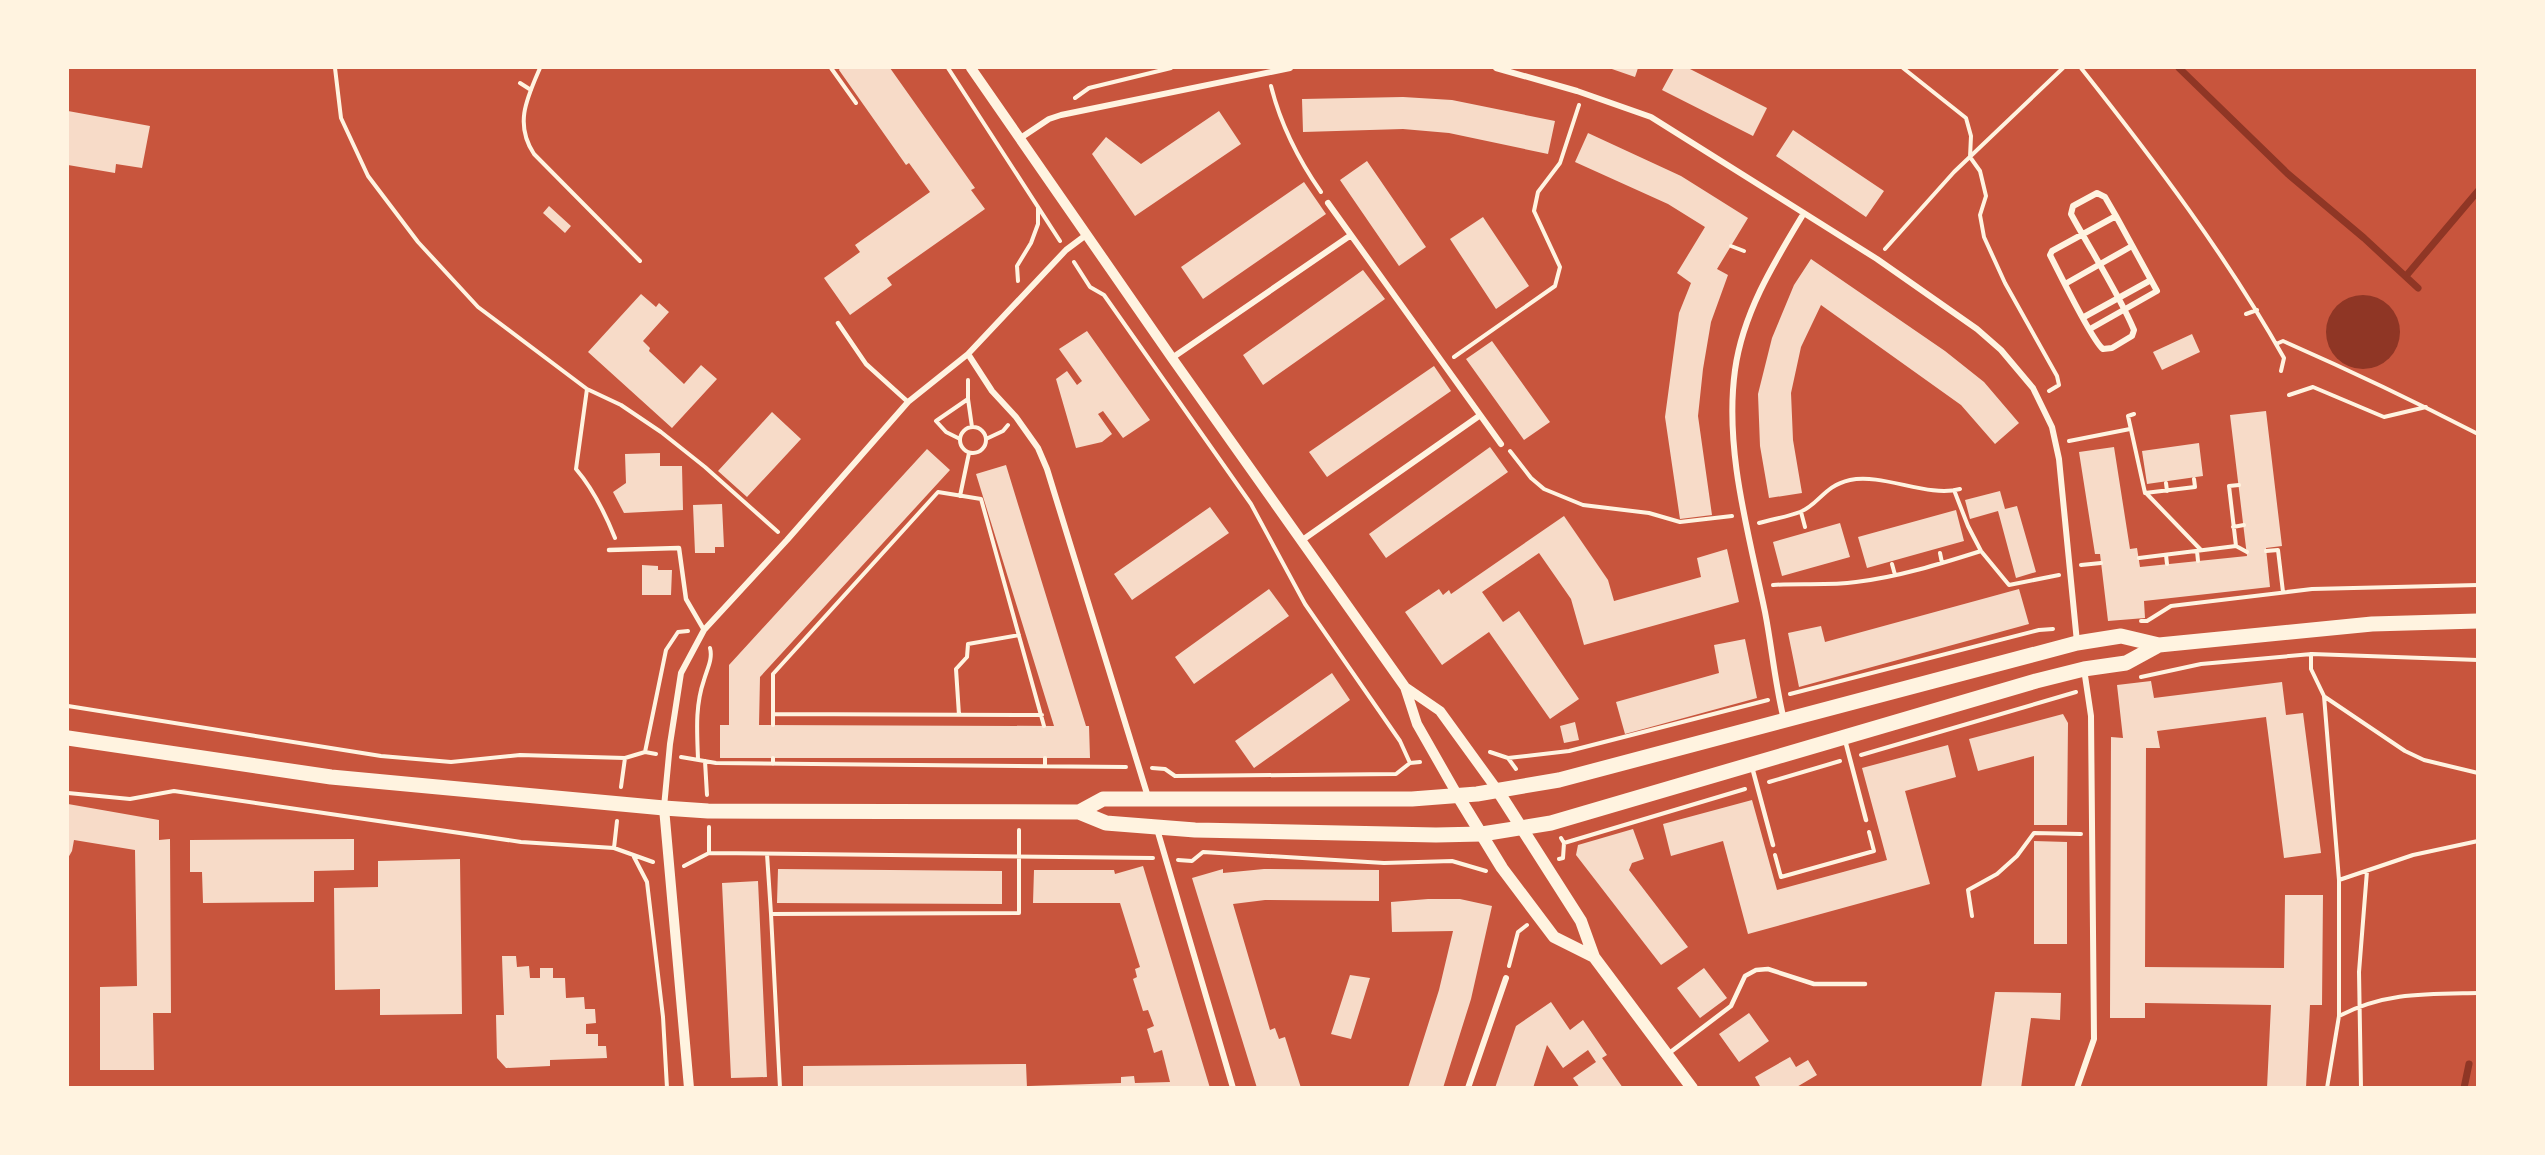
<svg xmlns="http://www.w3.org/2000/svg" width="2545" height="1155" font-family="'Titillium Web',sans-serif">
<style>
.water{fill:#8f3625}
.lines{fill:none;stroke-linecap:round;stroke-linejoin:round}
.stream{stroke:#8f3625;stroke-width:7}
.building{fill:#f7dbc8}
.path{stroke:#fff3e0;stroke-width:4}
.service{stroke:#fff3e0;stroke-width:4.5}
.minor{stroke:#fff3e0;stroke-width:6}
.tertiary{stroke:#fff3e0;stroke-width:10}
.secondary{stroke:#fff3e0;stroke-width:12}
.primary{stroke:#fff3e0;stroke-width:15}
</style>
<rect width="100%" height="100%" fill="#c8553d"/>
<path class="water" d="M2326 332a37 37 0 1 1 74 0a37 37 0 1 1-74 0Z"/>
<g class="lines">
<path class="stream" d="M2179,68L2288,174L2364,238L2418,288
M2406,276L2478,191
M2464,1088L2469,1064"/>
</g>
<path class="building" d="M840,68H890L975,188L971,190L985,209L887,278L892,285L850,315L824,278L860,252L855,245L930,192L909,163L906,165L839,70Z
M1609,68H1638L1635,77Z
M1674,68H1688L1767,108L1753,136L1662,90Z
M1403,97L1452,100L1555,121L1548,154L1449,133L1403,129L1303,132L1302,99Z
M68,111L150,126L142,168L116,164L115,173L68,165Z
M1219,111L1241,144L1135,216L1092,154L1106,137L1141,164Z
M1793,130L1884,191L1866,217L1776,156Z
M1588,133L1681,176L1748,218L1717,269L1728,275L1711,322L1703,369L1698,416L1712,515L1680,519L1665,417L1679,313L1691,283L1677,273L1705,227L1668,204L1575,162Z
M1367,161L1426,247L1399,266L1340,180Z
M1304,182L1326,214L1203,299L1181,267Z
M549,206L571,226L565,233L543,213Z
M1483,217L1529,286L1496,309L1450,239Z
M1811,259L1945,351L1984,382L2019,423L1995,444L1961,405L1821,305L1801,347L1791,393L1793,440L1802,493L1769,498L1760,446L1758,394L1772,338L1794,285Z
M1363,270L1385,299L1263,385L1243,355Z
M641,294L656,307L659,303L669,312L643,341L650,348L649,351L684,384L701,365L717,379L672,428L588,352Z
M1087,331L1150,420L1123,438L1103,411L1098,414L1112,434L1102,442L1076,448L1056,379L1067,371L1077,385L1082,381L1059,349Z
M2192,334L2200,352L2162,370L2153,352Z
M1492,341L1550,422L1524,440L1466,359Z
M1434,366L1451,391L1327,477L1309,452Z
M2266,411L2282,546L2266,548L2270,587L2144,601L2145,618L2108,621L2100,554H2095L2079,452L2114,447L2130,549L2137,548L2140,567L2247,556L2230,415Z
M772,412L801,439L747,497L718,471Z
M2199,443L2203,476L2147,484L2142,451Z
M1490,447L1508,472L1386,558L1369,534Z
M927,449L950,470L760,677L759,725L1054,726L976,474L1006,465L1086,726H1089L1090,758H720V725H729V665Z
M660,453V466H682L683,510L624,513L613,492L626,483L625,454Z
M2000,491L2005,509L2017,506L2036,572L2016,578L1998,511L1970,519L1965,500Z
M722,504L724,547H715V553H695L693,505Z
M1210,507L1229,533L1132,600L1114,574Z
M1956,510L1964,541L1867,568L1858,537Z
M1564,516L1608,580L1614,601L1701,577L1697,558L1727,549L1739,602L1584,645L1571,599L1539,553L1482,592L1503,622L1519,611L1579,699L1550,719L1489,632L1442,665L1405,612L1439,589L1443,595L1449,590L1451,594Z
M1840,523L1850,557L1782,576L1773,542Z
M642,565L658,566V570H672L671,595H642Z
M1269,589L1289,616L1194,684L1175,657Z
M2019,589L2029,624L1799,687L1788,633L1821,626L1825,642Z
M1745,639L1757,698L1625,734L1616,702L1719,673L1714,645Z
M1332,673L1350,700L1254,768L1235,741Z
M2151,681L2154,698L2282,682L2286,715L2303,713L2321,853L2284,858L2266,717L2157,731L2160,748H2146L2145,967L2284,968L2285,895H2323L2322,1005H2310L2306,1088H2267L2271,1005L2145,1003V1018H2110L2111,737L2123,738L2117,685Z
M2063,714L2068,723L2067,825H2034V756L1978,771L1969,739Z
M1575,722L1579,740L1564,743L1560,726Z
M1948,745L1956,777L1905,791L1930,884L1748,934L1723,841L1671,856L1663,824L1752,800L1777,890L1887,860L1862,768Z
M68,804L159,820V840L170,839L171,1013H153L154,1070H100V987L137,986L135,850L74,840L72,851L68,858Z
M1633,829L1644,859L1632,863L1629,870L1688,947L1661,965L1576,855L1578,845Z
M354,839V870L314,871V902L203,903L202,872H190V840Z
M2034,841L2067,842V944H2034Z
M460,859L462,1014L380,1015V989L335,990L334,888L378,887V861Z
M1143,866L1210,1088H1029V1086L1121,1083V1077L1134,1076L1135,1083L1170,1082L1162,1050L1154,1053L1147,1029L1154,1026L1148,1010L1143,1011L1133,979L1137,977L1135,969L1140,967L1120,903H1033L1034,870H1114L1115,874Z
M778,869L1002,871V904L777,903Z
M1223,869V873L1264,869L1379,870V901L1265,900L1233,904L1270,1030L1275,1028L1279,1039L1285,1037L1301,1088H1257L1192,878Z
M758,881L767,1077L731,1078L722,883Z
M1428,899H1460L1492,906L1471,999L1443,1088H1408L1439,990L1453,931L1392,932L1391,902Z
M502,956H516L517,967L529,966L530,978H540V968H553V978H565L566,998L584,997L585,1009H595L596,1023L586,1024V1034H598V1046H606L607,1058L550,1060V1066L506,1068L497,1058L496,1015H504Z
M1704,968L1727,998L1700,1018L1677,988Z
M1350,975L1370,978L1351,1039L1331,1034Z
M1995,992L2061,993L2060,1020L2031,1018L2021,1088H1981Z
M1551,1002L1570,1030L1583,1020L1607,1055L1602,1058L1623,1088H1580L1573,1078L1596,1062L1588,1050L1563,1068L1547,1045L1533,1088H1495L1516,1026Z
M1749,1013L1769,1041L1739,1062L1719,1034Z
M1790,1057L1796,1067L1808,1060L1817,1075L1795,1088H1761L1755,1077Z
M1026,1064L1027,1088H803V1066Z"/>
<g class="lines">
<path class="path" d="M335,68L341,118L368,176L418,242L478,307L587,389L621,405L661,432L705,467L778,532
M540,68C527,98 514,124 534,154L640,261
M831,68L856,103
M948,68L1060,241
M1903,68L1966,118L1971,136L1970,157L1980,171L1986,196L1980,215L1984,237L2005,283L2057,376L2059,385L2049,391
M2081,68C2154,160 2226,255 2284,358L2281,371
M520,83L531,90
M1271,86C1281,126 1298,159 1321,192
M1075,98L1089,88L1171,68
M1731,246L1744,251
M1885,249L1954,172L2063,68
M1074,262L1090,287L1104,295L1251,504L1305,604L1400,741L1410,763
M1018,281L1017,266L1031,243L1038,224V207
M2246,314L2257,310
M2276,344L2283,341C2349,370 2414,401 2478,434
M1454,357L1555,286L1560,267L1534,211L1538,192L1560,163L1579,105
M968,380V399L972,427
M587,389L576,469C594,490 605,513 615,538
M2289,395L2313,387L2384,417L2426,407
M2134,414L2128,416L2145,493L2195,487L2194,479
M960 440a13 13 0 1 1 26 0a13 13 0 1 1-26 0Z
M960,439L946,432L936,421L968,399
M986,439L1003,431L1008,425
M2069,441L2130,429
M1510,451L1531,478L1544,489L1583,505L1649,513L1680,522L1732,516
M2166,483L2167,491
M1954,490L1968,526L1981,551L2009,585L2059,575
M2146,493L2201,550
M960,496L969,453
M1801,512L1805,527
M1759,523C1772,519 1787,517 1800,512C1820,504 1823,486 1850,480C1883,473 1928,498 1960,489
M2233,527L2244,525
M2236,546L2229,486L2239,485
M2197,551L2198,561
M2266,551L2278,550L2283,592
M1940,553L1942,563
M2166,555L2167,564
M2139,558L2236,546L2247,552
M1892,564L1895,575
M2081,565L2101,563
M1773,585C1801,583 1828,586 1856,582C1898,577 1940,564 1981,551
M2141,621H2147L2171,606L2312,589L2478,585
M2311,654V669L2324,696L2339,880V1016L2327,1088
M2141,677L2201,664L2312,654L2478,660
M1790,694L2039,630L2053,629
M2325,697L2405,751L2424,760L2478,773
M68,706L381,756L451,762L520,755L625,758L645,752L656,754
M773,714L1042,715
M959,715L956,669L967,657L968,644L1019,635
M773,725V674L938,492L981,499L1044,726
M645,752L666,650L678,632L688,631
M1490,752L1508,758L1569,751L1768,700
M1861,755L2076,692
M681,757L716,763L1126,767
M773,758V764
M1508,758L1516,769
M698,759C697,731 695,706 704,680C707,669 713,659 710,648
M705,761L707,795
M1045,766V758
M1152,768L1165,769L1175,776L1396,774L1410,763L1420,762
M1769,782L1840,761
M621,787L625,758
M68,793L130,799L174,791L521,842L614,848L653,862
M709,827V853
M1564,843L1745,789
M614,848L617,821
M767,854L771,914L1019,913V830
M1775,855L1781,877L1874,851L1869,832
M634,857L647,882L663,1017L667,1088
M1559,859L1563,858L1564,843L1561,838
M1178,860L1192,861L1203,852L1384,863L1452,861L1486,871
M684,866L709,853L1153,858
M2339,880L2413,855L2478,841
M771,914L780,1088
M1972,916L1968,890L1997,874L2017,856L2034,833L2081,834
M1509,966L1518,932L1527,925
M2339,1016C2385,992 2426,994 2478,993
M2361,1088L2359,972L2367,871"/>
<path class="service" d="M838,323L866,364L908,402
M609,550L679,548L686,599L704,630
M1845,740L1866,820
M1752,767L1773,845
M1668,1054L1731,1006L1745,976L1756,970L1768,969L1814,984H1865"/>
<path class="minor" d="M1496,68L1577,91L1651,117L1877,259L1977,329L2001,350L2033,388L2052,427L2059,459L2077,642
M1019,139L1049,119L1061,115L1290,68
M1328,203L1501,444
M2065,284L2132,246
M2084,317L2151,280
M2090,329L2157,291L2116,216L2052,251L2050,255C2059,272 2092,341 2103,349L2112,348L2132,336L2134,330C2118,292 2091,251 2071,214L2073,206L2097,193L2105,197L2116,216
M968,354L992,391L1016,417L1038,448L1047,469L1148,797
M1172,358L1351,235
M1301,541L1479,416
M1784,720C1775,684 1772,648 1765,612C1749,534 1724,450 1735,370C1743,312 1775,261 1804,213
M664,807L670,744L681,673L704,630L787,540L908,402L968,354L1066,250L1086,235
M1157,829L1233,1088
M1468,1088L1506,978
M2077,1088L2094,1039L2091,716L2084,669"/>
<path class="tertiary" d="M971,68L1172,358L1405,687L1417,724L1458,796
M1405,687L1440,711L1498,791
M664,808L689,1088"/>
<path class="secondary" d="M1498,791L1581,921L1594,957L1692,1088
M1458,796L1502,868L1554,937L1594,957"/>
<path class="primary" d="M68,738L331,777L664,808L708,811L1079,812L1106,823L1195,830L1436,835L1482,834L1551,823L2036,681L2084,669L2126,663L2159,645
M1079,812L1103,799H1412L1477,794L1559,780L2077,643L2121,636L2159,645L2372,624L2478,621"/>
</g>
<rect width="2545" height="1155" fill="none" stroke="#fff3e0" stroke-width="138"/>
</svg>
